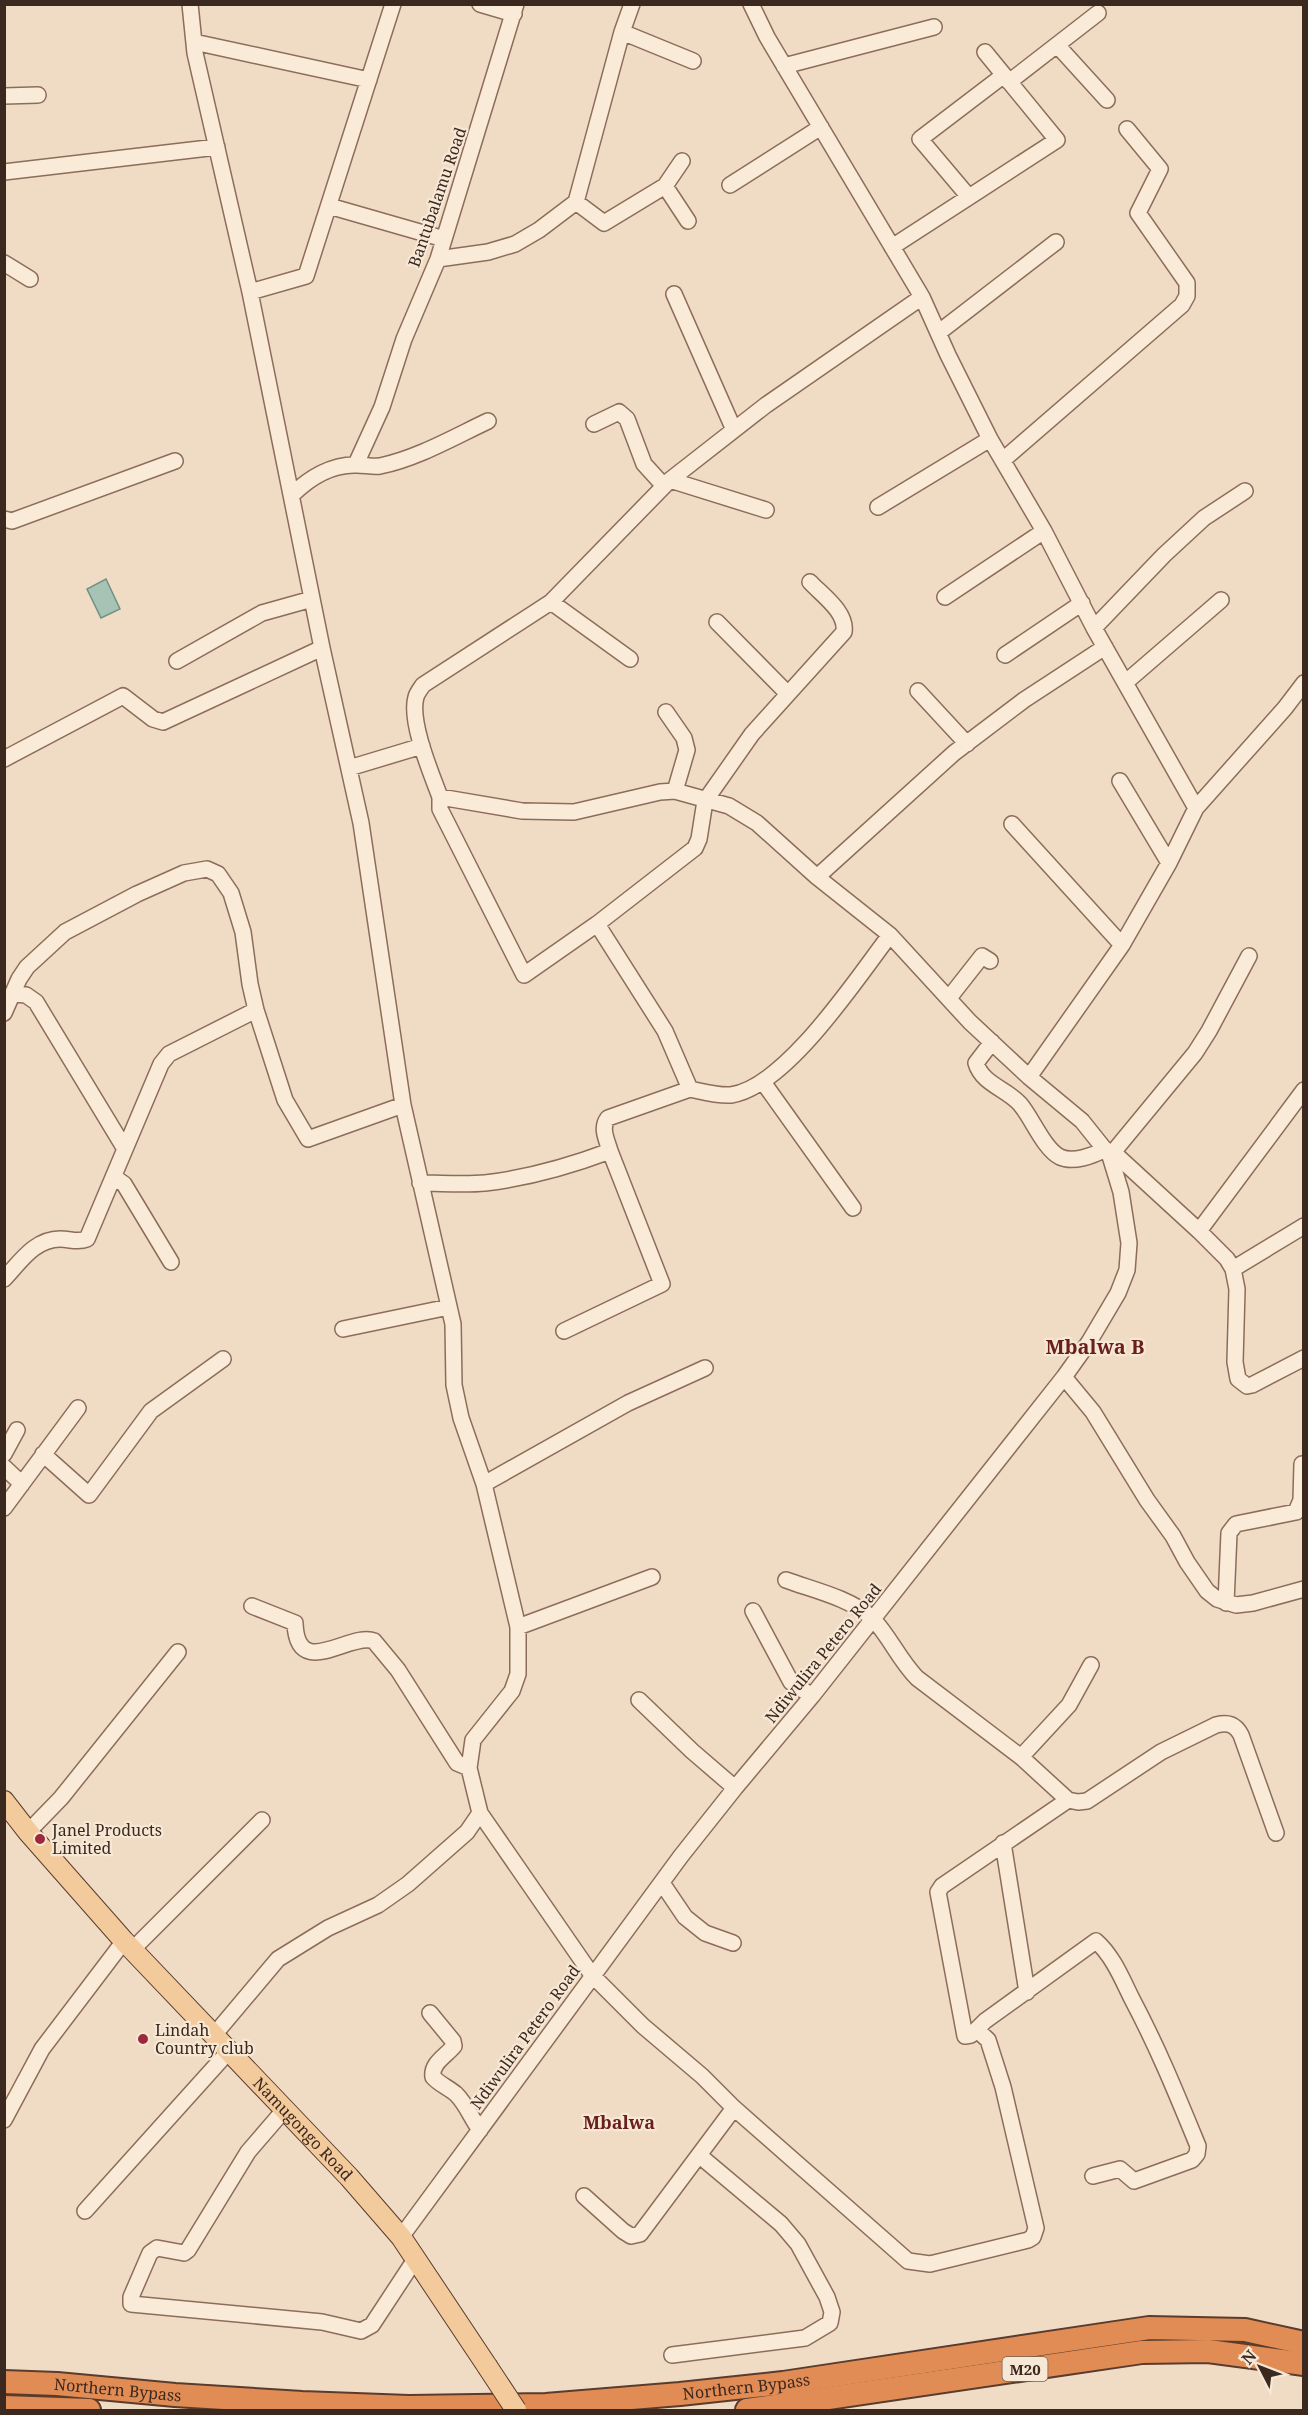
<svg xmlns="http://www.w3.org/2000/svg" width="1308" height="2415" font-family="'Noto Serif',serif">
<style>
.water{fill:#a7c3b6;stroke:#6d9283;stroke-width:1.5}
.lines{fill:none;stroke-linecap:round;stroke-linejoin:round}
.minor-casing{stroke:#8c6d5a;stroke-width:18}
.major-casing{stroke:#593c2e;stroke-width:22}
.highway-casing{stroke:#593c2e;stroke-width:26}
.minor{stroke:#faebd9;stroke-width:15}
.major{stroke:#f3ca9c;stroke-width:20}
.highway{stroke:#e18c54;stroke-width:22}
.major-bridge-casing{stroke:#593c2e;stroke-width:22;stroke-linecap:butt}
.major-bridge{stroke:#f3ca9c;stroke-width:20}
.poi-dot{fill:#9d283b;stroke:#f7e8d5;stroke-width:2}
.labels{text-anchor:middle;dominant-baseline:central;stroke-width:4.5;stroke-linejoin:round;paint-order:stroke}
.shield{fill:#f7e8d5;stroke:#736256;stroke-width:1.5}
.shield-label{font-size:15px;font-weight:bold;fill:#3b281f}
.street-label{font-size:16px;fill:#3b281f;stroke:#f7e8d5}
.poi-label{font-size:16px;fill:#3b281f;stroke:#f7e8d5;text-anchor:start}
.neighbourhood-label{font-size:18px;font-weight:bold;fill:#69201d;stroke:#f7e8d5}
.quarter-label{font-size:20px;font-weight:bold;fill:#69201d;stroke:#f7e8d5}
</style>
<rect width="100%" height="100%" fill="#f0dcc5"/>
<path class="water" d="M106,579L120,609L101,618L87,589Z"/>
<g class="lines">
<g class="minor-casing">
<path id="minor" d="M190,4L195,53L250,292L322,648L361,823L403,1105L453,1324L454,1385L461,1418L484,1484L518,1627V1674L512,1691L473,1740L469,1768L480,1813L467,1832L408,1884L378,1905L328,1928L278,1959L214,2035
M480,4L514,14
M751,4L767,37L922,297L948,355L990,439L1044,531L1094,628L1196,808
M622,32L693,61
M194,42L369,80
M1057,45L1107,100
M784,66L934,27
M1009,82L1098,13
M4,96L38,95
M4,172L217,147
M730,185L821,127
M665,186L688,221
M969,197L920,139L1004,75
M576,202L604,223L665,186L682,161
M329,206L444,239
M892,247L1057,140L985,52
M438,259L488,252L515,244L539,230L576,202L622,32L632,4
M4,263L30,279
M250,292L306,276L393,4
M674,294L734,430
M938,333L1056,242
M594,424L619,412L627,419L644,464L664,486
M1003,460L1182,305L1187,296V283L1138,213L1160,169L1127,129
M356,464L382,407L404,339L438,259L516,4
M670,480L766,510
M292,495C309,478 332,464 357,465C365,465 373,467 380,466C418,458 454,437 488,421
M878,507L990,439
M4,519L12,521L175,461
M945,597L1044,531
M551,602L630,659
M717,622L788,694
M1094,628L1164,555L1204,518L1245,491
M1005,655L1082,603
M177,661L262,613L312,599
M1126,682L1221,600
M918,691L967,744
M666,712L684,738L687,750L675,791
M4,759L123,696L153,719L163,722L322,648
M349,768L422,746
M1120,781L1169,863
M440,797V809L524,975L597,924
M1012,824L1122,945
M817,877L954,753L1024,700L1105,647
M14,994L26,995L36,1002L125,1149
M949,998L982,956L990,961
M4,1013L19,979L27,967L65,932L137,894L184,873L207,869L218,874L231,893L243,932L250,984L256,1010L285,1100L308,1139L403,1105
M992,1042L976,1063C982,1084 1007,1089 1020,1104C1032,1118 1044,1149 1060,1157C1073,1163 1093,1156 1105,1149
M1029,1077L1122,945L1169,863L1196,808L1285,708L1304,683
M763,1082L853,1208
M690,1089C704,1092 717,1096 731,1095C786,1087 857,978 890,935
M1114,1153L1199,1231L1227,1259L1233,1269L1237,1289L1235,1362L1238,1379L1247,1386L1252,1385L1304,1358
M1110,1156L1195,1053L1209,1031L1249,956
M114,1177L124,1184L171,1262
M420,1183C441,1183 464,1185 485,1183C528,1178 570,1166 610,1151C607,1140 600,1128 608,1118L690,1089L665,1031L597,924L695,848L699,839L705,801L752,734L844,632C847,612 822,595 810,582
M1199,1231L1304,1090
M1233,1269L1304,1226
M4,1279C21,1261 35,1239 60,1239C71,1239 77,1243 87,1239L161,1064L169,1054L256,1010
M343,1329L449,1307
M564,1331L662,1284L610,1151
M1064,1377L1093,1412L1147,1500L1173,1536L1187,1562L1207,1591L1217,1599L1236,1605L1253,1603L1304,1589
M4,1454L17,1430
M43,1454L89,1495L151,1411L223,1359
M4,1467L22,1484
M484,1484L628,1403L705,1368
M4,1508L78,1408
M786,1580C813,1590 850,1598 872,1618C889,1635 899,1660 917,1678L1021,1757L1068,1800L1078,1802L1087,1801L1161,1752L1216,1725C1228,1722 1235,1724 1241,1735L1276,1833
M1226,1603L1229,1533L1236,1524L1296,1512L1301,1500L1302,1464
M252,1606L295,1623C297,1682 351,1631 374,1641L398,1670L457,1763L469,1768
M753,1611L791,1682L812,1696
M518,1627L652,1577
M639,1700L692,1751L735,1788
M1021,1757L1069,1705L1091,1665
M1068,1800L942,1886L938,1892L965,2036L971,2035L985,2021L1096,1941C1113,1956 1122,1979 1132,1999C1158,2048 1177,2095 1198,2146L1197,2154L1192,2160L1134,2181L1120,2169L1093,2176
M480,1813L592,1975L643,2026L702,2076L734,2108L640,2234L631,2236L623,2231L584,2196
M28,1832L61,1798L178,1652
M1003,1843L1027,1992
M662,1883L685,1917L705,1933L733,1943
M132,1950L262,1820
M430,2013L453,2041L454,2046C446,2056 431,2063 433,2077C439,2084 449,2088 456,2094C467,2105 471,2118 480,2130
M734,2108L908,2261L930,2264L1028,2240L1033,2237L1036,2228L1003,2087L988,2040L977,2030
M285,2109L248,2152L188,2250L184,2253L157,2248L150,2253L131,2297V2304L322,2322L361,2331L372,2325L416,2258
M4,2120L42,2049L124,1941
M85,2211L229,2051
M401,2237L681,1856L735,1788L812,1696L1064,1377L1089,1342L1118,1293L1127,1270L1129,1243L1121,1192L1110,1156L1082,1121L1029,1077L970,1022L890,935L817,877L757,823L729,806L675,791L660,792L574,812L522,811L440,797C431,773 409,721 416,697C417,693 421,688 423,685L551,602L670,480L766,405L922,297
M672,2355L805,2338L830,2323L832,2312L827,2297L798,2244L781,2224L700,2156"/>
</g>
<g class="major-casing">
<g id="major">
<path id="s1" d="M4,1801L28,1832L124,1941L349,2177L401,2237L487,2366"/>
</g>
</g>
<g class="highway-casing">
<g id="highway">
<path id="s2" d="M4,2382L57,2384L175,2395L302,2403L409,2407L546,2405L680,2394L783,2383L1149,2328L1245,2330L1304,2343"/>
<path d="M4,2407L89,2410"/>
<path d="M747,2410L1142,2352L1208,2351L1304,2364"/>
</g>
</g>
<use href="#minor" class="minor"/>
<use href="#major" class="major"/>
<use href="#highway" class="highway"/>
<g class="major-bridge-casing">
<path id="major-bridge" d="M487,2366L516,2410"/>
</g>
<use href="#major-bridge" class="major-bridge"/>
</g>
<g class="poi-dot">
<circle cx="40" cy="1839" r="6"/>
<circle cx="143" cy="2039" r="6"/>
</g>
<g class="labels">
<rect class="shield" x="1002.5" y="2357" width="45" height="24" rx="4.5"/>
<g class="shield-label">
<text x="1025" y="2369">M20</text>
</g>
<g class="street-label">
<text transform="translate(437 197) rotate(-71)">Bantubalamu Road</text>
<text transform="translate(823 1653) rotate(-51)">Ndiwulira Petero Road</text>
<text transform="translate(525 2037) rotate(-54)">Ndiwulira Petero Road</text>
<text stroke="none"><textPath href="#s1" startOffset="444">Namugongo Road</textPath></text>
<text stroke="none"><textPath href="#s2" startOffset="744">Northern Bypass</textPath></text>
<text stroke="none"><textPath href="#s2" startOffset="114">Northern Bypass</textPath></text>
</g>
<g class="poi-label">
<text x="52" y="1830">Janel Products<tspan x="52" dy="18">Limited</tspan></text>
<text x="155" y="2030">Lindah<tspan x="155" dy="18">Country club</tspan></text>
</g>
<g class="neighbourhood-label">
<text x="619" y="2122">Mbalwa</text>
</g>
<g class="quarter-label">
<text x="1095" y="1346">Mbalwa B</text>
</g>
</g>
<rect width="1308" height="2415" fill="none" stroke="#3b281f" stroke-width="12"/>
<g transform="translate(1260 2367) rotate(312)" stroke="#f7e8d5" stroke-width="4.5" paint-order="stroke">
<path d="M0-4.5L10 22L0 15L-10 22Z" fill="#3b281f"/>
<text y="-9" font-size="16" font-weight="bold" text-anchor="middle" fill="#3b281f">N</text>
</g>
</svg>
